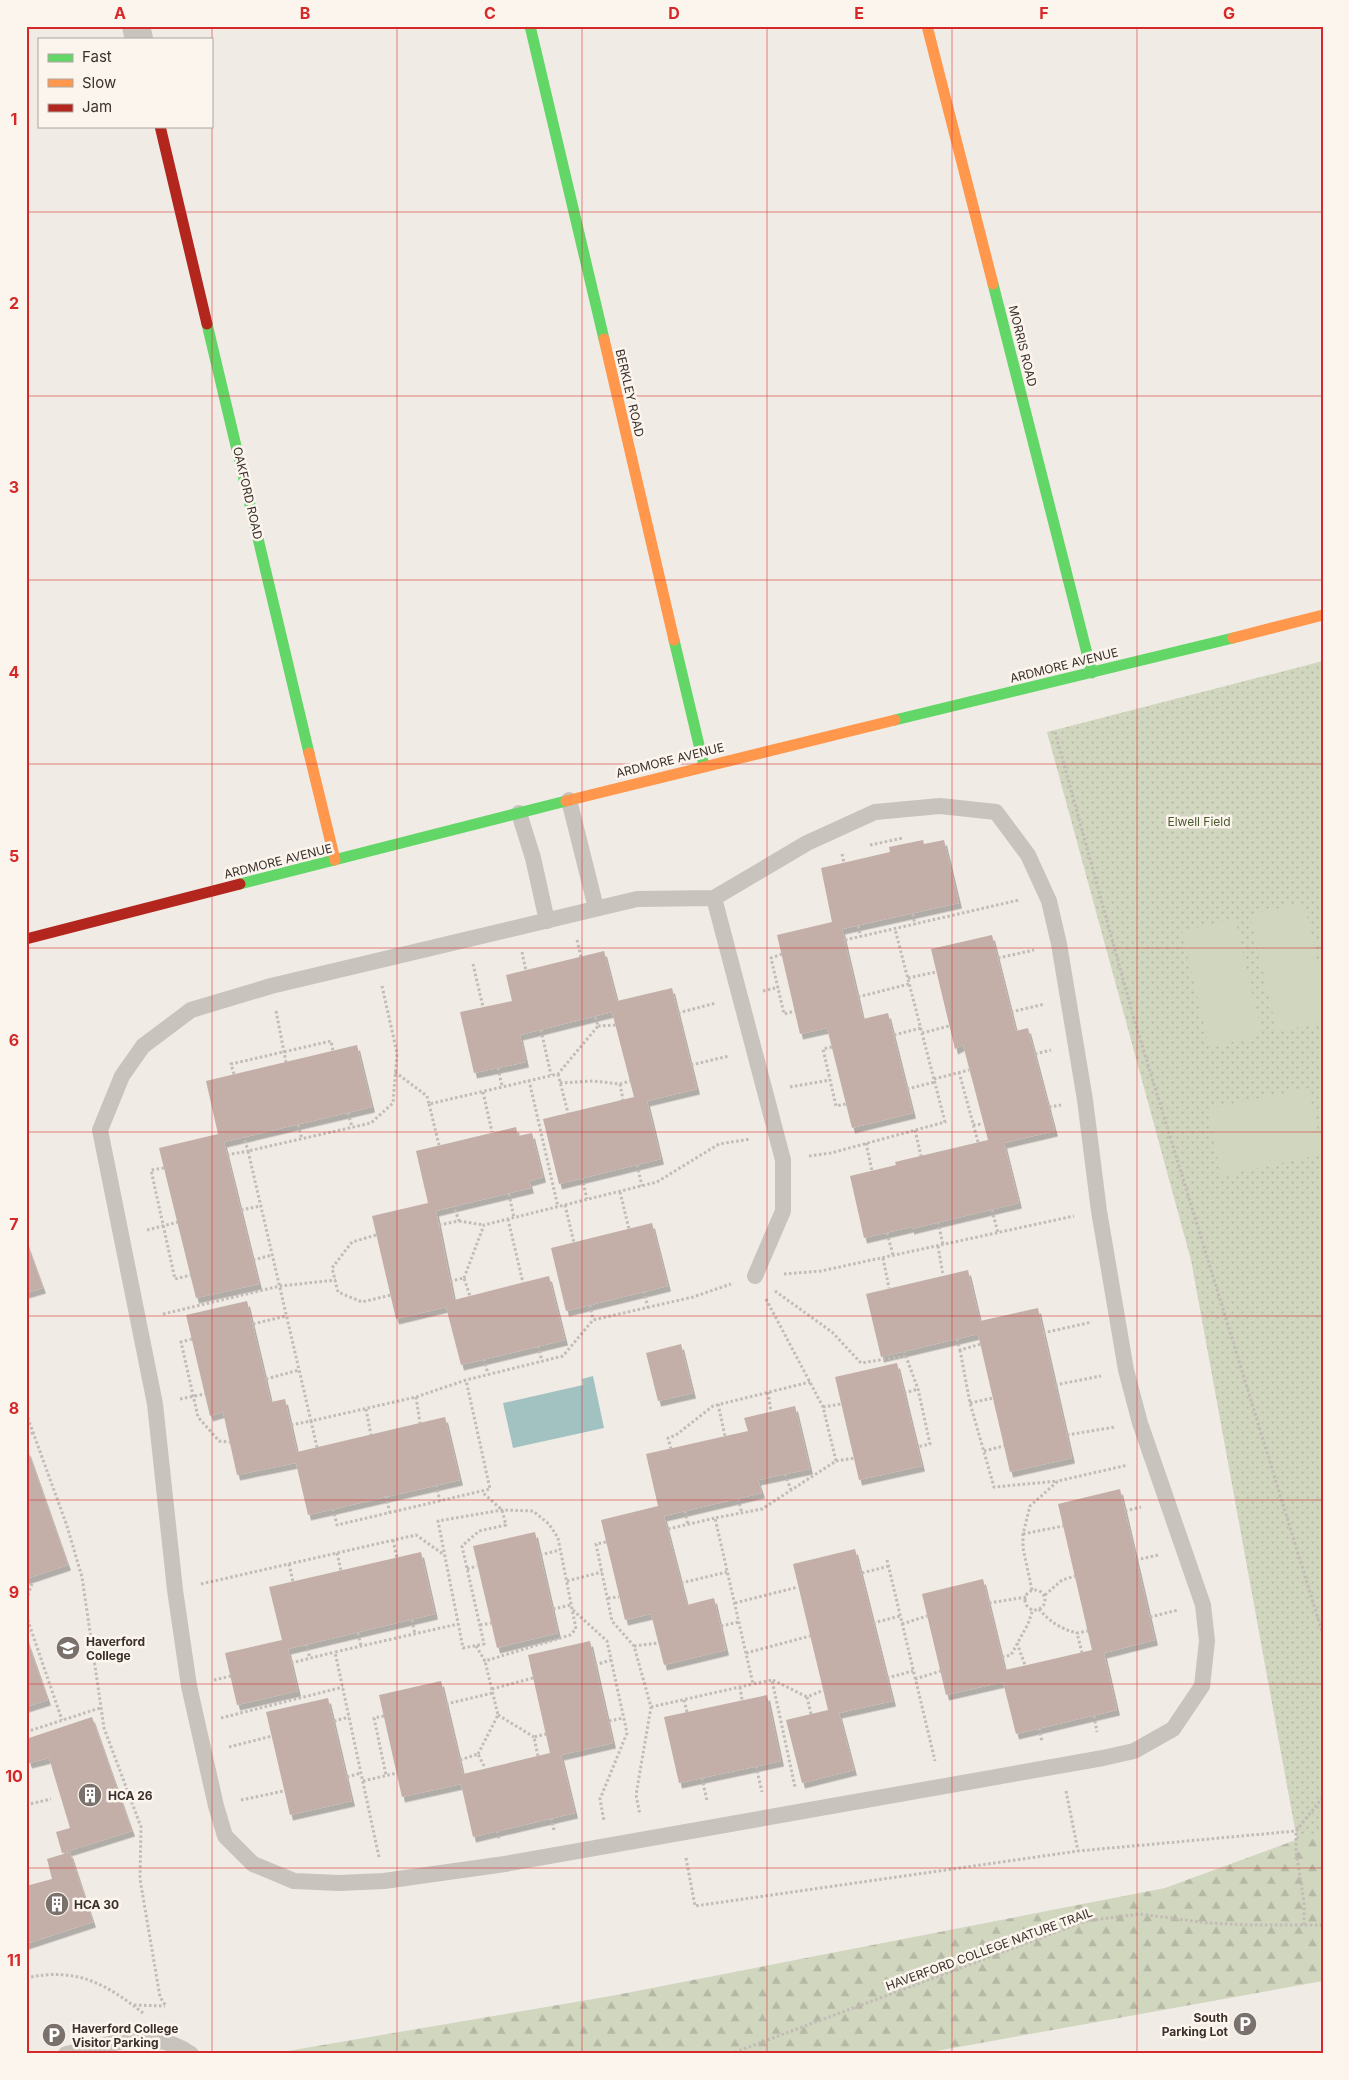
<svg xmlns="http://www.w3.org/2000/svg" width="1349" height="2080" font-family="Inter,sans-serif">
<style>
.green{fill:url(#green-dots)}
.forest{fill:url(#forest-firs)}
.pitch{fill:#d1d6bf}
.water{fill:#a1c2c1}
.building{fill:#c3afa7;filter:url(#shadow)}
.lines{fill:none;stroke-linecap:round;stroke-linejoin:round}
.path{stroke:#c2bbb6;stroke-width:3;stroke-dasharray:2.5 2.5;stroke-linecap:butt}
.lane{stroke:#c9c3be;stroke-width:16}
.street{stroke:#c9c3be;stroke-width:28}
.fast{stroke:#63d668;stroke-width:11}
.slow{stroke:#ff974d;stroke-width:11}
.jam{stroke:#b3261e;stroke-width:11}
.grid{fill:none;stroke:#d62828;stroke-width:1;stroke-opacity:0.55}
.labels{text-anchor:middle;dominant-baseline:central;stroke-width:5;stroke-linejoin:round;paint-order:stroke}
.street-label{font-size:12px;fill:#3b302b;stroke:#fbf5ee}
.park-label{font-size:12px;fill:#4a5a2e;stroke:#fbf5ee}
.poi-label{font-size:12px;font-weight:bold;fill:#3b302b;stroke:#fbf5ee;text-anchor:start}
.neatline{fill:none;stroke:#d62828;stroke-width:2}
.grid-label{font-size:16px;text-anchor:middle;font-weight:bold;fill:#d62828}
</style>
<defs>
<pattern id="green-dots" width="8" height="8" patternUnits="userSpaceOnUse" patternTransform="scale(1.25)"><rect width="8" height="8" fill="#d1d6bf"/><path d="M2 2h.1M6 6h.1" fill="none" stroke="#b4b8a4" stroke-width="1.8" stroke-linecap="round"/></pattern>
<pattern id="forest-firs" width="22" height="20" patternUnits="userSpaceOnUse" patternTransform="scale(1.25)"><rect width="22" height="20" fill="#d1d6bf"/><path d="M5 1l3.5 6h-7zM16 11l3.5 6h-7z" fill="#b4b8a4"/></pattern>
<filter id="shadow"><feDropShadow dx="3" dy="5.5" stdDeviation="0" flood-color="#0004"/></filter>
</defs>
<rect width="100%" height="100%" fill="#f0ebe5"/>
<path class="green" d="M1323,661V1846L1299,1851L1191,1260L1047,732Z"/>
<path class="forest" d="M1323,1830V1981L920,2054H270L611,1996L1165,1888Z"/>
<path class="pitch" d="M1304,903L1323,984V1022L1277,1032L1250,915Z
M1235,919L1262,1035L1209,1048L1182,931Z
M1308,1088L1323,1154L1222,1176L1207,1109Z"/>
<path class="water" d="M593,1376L604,1428L513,1448L503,1403L583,1385L582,1379Z"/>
<path class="building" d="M923,840L924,844L944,840L959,903L842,929L863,1019L888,1013L913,1113L852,1128L827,1028L800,1034L777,935L832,922L821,868L890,852L889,847Z
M992,935L1016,1031L1028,1028L1055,1131L1004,1143L1019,1203L911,1229V1227L864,1238L850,1176L896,1165L895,1162L988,1140L963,1045L955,1049L931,949Z
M604,951L617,1001L672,988L697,1089L647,1101L661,1159L559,1184L543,1119L634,1097L612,1012L520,1035L526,1062L474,1073L460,1012L512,1001L506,975Z
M357,1045L372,1107L224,1142L259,1284L196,1298L159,1148L218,1134L206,1081Z
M516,1127L518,1136L532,1133L543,1177L529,1181L531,1188L436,1211L454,1300L549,1276L565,1340L461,1365L446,1307L396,1319L372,1216L428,1203L416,1151Z
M652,1223L668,1286L566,1311L551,1248Z
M26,1241L43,1288L26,1293Z
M968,1270L980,1321L1038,1308L1072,1458L1010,1472L978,1334L881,1357L866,1294Z
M247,1301L271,1402L285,1399L297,1452L445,1417L460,1480L308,1515L296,1463L237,1475L223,1412L210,1416L186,1315Z
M681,1344L693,1393L658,1401L646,1353Z
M897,1363L922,1466L859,1480L835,1377Z
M795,1406L810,1469L758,1480L762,1493L664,1516L687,1605L714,1598L726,1650L664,1665L651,1614L625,1620L601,1520L658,1506L646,1454L748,1431L744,1418Z
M26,1451H28L68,1565L26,1579Z
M1120,1489L1155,1640L1104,1653L1117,1710L1016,1734L1003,1682L946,1695L922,1594L983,1579L1005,1670L1092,1650L1058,1504Z
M535,1532L558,1633L497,1648L473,1546Z
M855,1549L893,1701L839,1713L854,1770L802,1783L786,1720L828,1710L793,1564Z
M421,1552L435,1614L288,1649L298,1691L237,1705L225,1653L282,1640L269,1587Z
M26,1637L48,1700L26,1707Z
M590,1641L613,1743L561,1755L575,1813L473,1837L461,1784L402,1797L379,1695L441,1681L463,1774L550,1753L528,1655Z
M767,1695L781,1761L679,1783L664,1717Z
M328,1698L352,1801L290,1815L266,1712Z
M92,1717L132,1831L62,1853L56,1832L70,1828L49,1758L29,1763L26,1754V1739Z
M70,1852L93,1922L26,1944V1886L52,1879L47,1859Z"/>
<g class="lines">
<path class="path" d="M1055,732L1134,1019L1323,1635
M870,845L903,838
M842,854L844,863
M913,914L915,925
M858,926L861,937
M577,940L581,957
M845,940L1019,900
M522,952L526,971
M782,954L771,958L784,1014L795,1011
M998,958L1034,950
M473,964L483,1007
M908,978L936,972
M382,986L397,1053L393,1103L371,1123L248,1151L311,1421L416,1397L466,1380L563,1356L593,1320L693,1297L731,1284
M763,991L779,987
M858,997L909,984
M276,1011L286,1062
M1011,1012L1045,1004
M678,1013L716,1003
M598,1026L616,1025
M541,1030L551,1075
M922,1033L949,1026
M894,1035L921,1028
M832,1047L823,1049L836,1106L846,1104
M1035,1054L1051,1050
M691,1065L729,1056
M498,1068L502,1086
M395,1072L427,1096L429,1104L558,1074L598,1026L595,1016
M959,1072L978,1142
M234,1074L231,1064L331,1041L333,1051
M558,1074L568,1113
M934,1079L969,1070
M529,1080L558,1207
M560,1083L593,1081L620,1084L630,1081
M620,1084L623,1100
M790,1087L830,1080
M907,1089L935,1082
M483,1092L492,1132
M429,1104L439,1145
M1049,1107L1061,1105
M348,1113L352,1127
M298,1125L302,1139
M973,1125L983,1124
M915,1130L921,1156
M866,1143L872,1171
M227,1155L248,1151L244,1137
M809,1156L831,1153L945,1122L895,929
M637,1165L642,1186
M164,1168L151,1170L175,1279L191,1275
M582,1178L587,1199
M620,1192L629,1229
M509,1194L514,1218
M565,1205L574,1243
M241,1210L261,1206
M992,1210L998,1233
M508,1219L523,1283
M459,1221L484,1225
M938,1222L943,1245
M439,1225L459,1221L454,1207
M147,1230L178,1222
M887,1233L893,1255
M376,1235L352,1242L332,1268L338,1292L362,1302L391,1295
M938,1246L943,1275
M883,1258L889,1288
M253,1260L272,1255
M784,1274L821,1271L1074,1216
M464,1278L484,1225L657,1182L719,1144L751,1139
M450,1281L464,1278L470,1296
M644,1291L648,1308
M775,1291L832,1332L861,1363L905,1356
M766,1299L823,1407L836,1461L762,1509L715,1518L753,1684L772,1680L795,1787
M590,1305L593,1320
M163,1314L280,1286L336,1280
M253,1324L286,1316
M1043,1333L1092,1322
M192,1339L181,1342L198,1417L219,1441L230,1442
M957,1339L960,1350L981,1344
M538,1346L542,1361
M960,1350L970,1403L994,1487L1058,1481
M904,1351L918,1389L930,1444L917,1447
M484,1359L488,1374
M266,1379L299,1370
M1055,1385L1101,1376
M768,1392L771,1412
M904,1393L918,1389
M416,1397L420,1423
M180,1399L205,1394
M970,1403L993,1398
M718,1404L725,1436
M823,1407L841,1404
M366,1409L371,1435
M26,1413L67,1526L82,1577L104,1728L141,1827L140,1879L160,1997L166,2006
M291,1425L311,1421L317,1447
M26,1435L33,1433
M1067,1435L1115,1427
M671,1449L668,1438L676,1435L713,1406L810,1382
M984,1451L1004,1446
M836,1461L855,1458
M785,1474L791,1490
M436,1485L440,1501
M386,1496L390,1513
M738,1499L742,1513
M333,1509L337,1525L490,1489L466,1380
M685,1511L688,1525
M1125,1511L1141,1507
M668,1529L715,1518
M1023,1534L1063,1526
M393,1540L397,1558
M606,1542L596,1544L612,1621L634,1646L651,1707L636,1795L640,1815
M337,1553L341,1571
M540,1555L560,1550
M887,1560L935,1761
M1136,1560L1158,1555
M289,1564L293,1582
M467,1569L477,1566
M862,1573L889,1566
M567,1581L602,1572
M681,1583L727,1572
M201,1584L416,1535L443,1554
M1032,1590L1023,1548V1534L1030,1506L1058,1481L1128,1465
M1025 1600a10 10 0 1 1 20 0a10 10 0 1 1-20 0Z
M1045,1595L1062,1580L1075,1576
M608,1598L619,1597
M26,1600L32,1584
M735,1603L798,1587
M989,1603L1026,1597
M553,1609L571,1605
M1039,1609C1050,1622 1061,1629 1077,1633
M573,1610L607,1641L627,1733L600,1799L604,1821
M26,1615L62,1720
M1150,1617L1178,1610
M412,1620L415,1634
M873,1623L900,1616
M902,1624L927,1616
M480,1625L491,1623
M721,1626L739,1622
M358,1633L361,1646
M1017,1643L1025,1665
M306,1644L310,1658
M476,1646L485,1661L570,1635L576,1629L558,1538L549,1524L533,1511L502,1510L438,1521L463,1648L484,1644L462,1546L479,1531L506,1525L502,1510L482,1492
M634,1646L658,1643
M746,1653L810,1636
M1082,1653L1077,1633L1088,1631
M1002,1657L1011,1655L1028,1624L1033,1609
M291,1663L335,1652
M595,1665L611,1660
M887,1678L913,1671
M915,1679L941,1671
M214,1680L231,1676
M773,1680L807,1697
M740,1687L742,1700
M492,1689L533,1678
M684,1700L687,1712
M446,1704L493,1693
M651,1707L753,1684
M811,1714L807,1697L824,1690
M498,1715L534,1737
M384,1716L374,1718L386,1775
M1094,1716L1097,1732
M221,1718L343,1687
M334,1721L349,1717
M609,1721L623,1718
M1039,1728L1042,1742
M26,1732L100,1708
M229,1747L272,1736
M478,1754L498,1715L485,1661
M538,1756L534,1737L546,1734
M460,1760L478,1754L485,1768
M756,1766L762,1792
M347,1777L361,1773
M702,1778L707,1801
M363,1781L397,1773
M1066,1791L1078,1851
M241,1800L284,1791
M26,1805L51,1799
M551,1818L554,1830
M497,1831L499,1839
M379,1857L335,1652L458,1624
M686,1858L695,1906L1078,1851L1296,1831
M1304,1925V1902L1296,1851V1831L1323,1797
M26,1978C76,1967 105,1983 143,2013
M134,2005L165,2006
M730,2054L1086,1921L1140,1914L1208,1923L1250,1925H1323"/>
<path class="lane" d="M569,800L596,908
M940,806L996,812L1028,855L1049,901L1059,944L1085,1100L1099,1211L1126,1370L1140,1423L1203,1605L1207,1641L1202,1686L1173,1729L1134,1751L1103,1758L505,1864L384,1881L339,1883L294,1881L253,1864L225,1836L216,1806L189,1686L175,1590L155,1404L100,1130L122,1076L143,1046L191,1010L271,986L637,899L714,898L807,843L875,812Z
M519,813L533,858L547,921
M714,898L783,1160V1211L755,1276
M66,2054C110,2046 149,2025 191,2054"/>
<path class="street" d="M136,26L139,39"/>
<path class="fast" d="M530,26L604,339
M993,284L1092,673
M207,324L309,753
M674,640L704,766
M895,720L1233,638
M240,884L566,801"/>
<path class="slow" d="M927,26L993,284
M604,339L674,640
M1233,638L1323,615
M309,753L335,860
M566,801L895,720"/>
<path class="jam" d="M160,126L207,324
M26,939L240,884"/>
</g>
<path class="grid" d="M212,26V2054M397,26V2054M582,26V2054M767,26V2054M952,26V2054M1137,26V2054M26,212H1323M26,396H1323M26,580H1323M26,764H1323M26,948H1323M26,1132H1323M26,1316H1323M26,1500H1323M26,1684H1323M26,1868H1323"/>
<defs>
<g id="university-disc" transform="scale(1.25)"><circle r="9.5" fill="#7a716c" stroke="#fbf5ee"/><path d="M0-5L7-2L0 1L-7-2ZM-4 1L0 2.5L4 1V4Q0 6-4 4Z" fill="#fff"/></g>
<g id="building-disc" transform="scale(1.25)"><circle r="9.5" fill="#7a716c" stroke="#fbf5ee"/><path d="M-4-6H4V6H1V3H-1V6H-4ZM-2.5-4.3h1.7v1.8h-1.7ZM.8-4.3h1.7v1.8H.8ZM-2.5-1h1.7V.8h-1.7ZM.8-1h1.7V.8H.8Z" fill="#fff"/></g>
<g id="parking-disc" transform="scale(1.25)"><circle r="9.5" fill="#7a716c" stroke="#fbf5ee"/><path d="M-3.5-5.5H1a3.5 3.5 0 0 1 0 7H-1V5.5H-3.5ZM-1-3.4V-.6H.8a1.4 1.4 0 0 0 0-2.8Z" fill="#fff"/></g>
</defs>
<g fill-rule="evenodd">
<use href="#university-disc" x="68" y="1648"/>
<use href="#building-disc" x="90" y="1795"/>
<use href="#building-disc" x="57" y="1904"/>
<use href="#parking-disc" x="1245" y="2024"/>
<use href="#parking-disc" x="54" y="2035"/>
</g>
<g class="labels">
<g class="street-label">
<text transform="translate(1023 346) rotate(76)">MORRIS ROAD</text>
<text transform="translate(630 393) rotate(77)">BERKLEY ROAD</text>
<text transform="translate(248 493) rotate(77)">OAKFORD ROAD</text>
<text transform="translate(1064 665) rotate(-14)">ARDMORE AVENUE</text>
<text transform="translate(670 760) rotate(-14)">ARDMORE AVENUE</text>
<text transform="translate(278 861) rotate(-14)">ARDMORE AVENUE</text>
<text transform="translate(989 1949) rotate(-20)">HAVERFORD COLLEGE NATURE TRAIL</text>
</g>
<g class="park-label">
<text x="1199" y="821">Elwell Field</text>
</g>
<g class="poi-label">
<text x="86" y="1641">Haverford<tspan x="86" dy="14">College</tspan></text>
<text x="108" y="1795">HCA 26</text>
<text x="74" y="1904">HCA 30</text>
<text x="1228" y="2017" text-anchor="end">South<tspan x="1228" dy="14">Parking Lot</tspan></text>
<text x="72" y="2028">Haverford College<tspan x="72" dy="14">Visitor Parking</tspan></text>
</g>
</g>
<rect width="1349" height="2080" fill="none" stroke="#fbf5ee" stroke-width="55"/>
<rect x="38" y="38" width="175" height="90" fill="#fbf5ee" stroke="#aea6a0"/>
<rect x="48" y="54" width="25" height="8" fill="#63d668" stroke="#aea6a0"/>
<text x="82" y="62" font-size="15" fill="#3b302b">Fast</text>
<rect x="48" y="79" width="25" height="8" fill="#ff974d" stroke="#aea6a0"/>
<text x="82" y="88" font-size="15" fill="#3b302b">Slow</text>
<rect x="48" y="104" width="25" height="8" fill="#b3261e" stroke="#aea6a0"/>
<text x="82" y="112" font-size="15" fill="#3b302b">Jam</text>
<rect x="28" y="28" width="1294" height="2024" class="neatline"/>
<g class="grid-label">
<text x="120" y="19">A</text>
<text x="305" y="19">B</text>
<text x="490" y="19">C</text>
<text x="674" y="19">D</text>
<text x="859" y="19">E</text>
<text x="1044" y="19">F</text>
<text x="1229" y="19">G</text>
<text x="14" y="125">1</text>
<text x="14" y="309">2</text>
<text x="14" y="493">3</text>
<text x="14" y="678">4</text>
<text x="14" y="862">5</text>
<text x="14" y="1046">6</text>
<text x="14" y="1230">7</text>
<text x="14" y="1414">8</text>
<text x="14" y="1598">9</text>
<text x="14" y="1782">10</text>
<text x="14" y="1966">11</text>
</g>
</svg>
